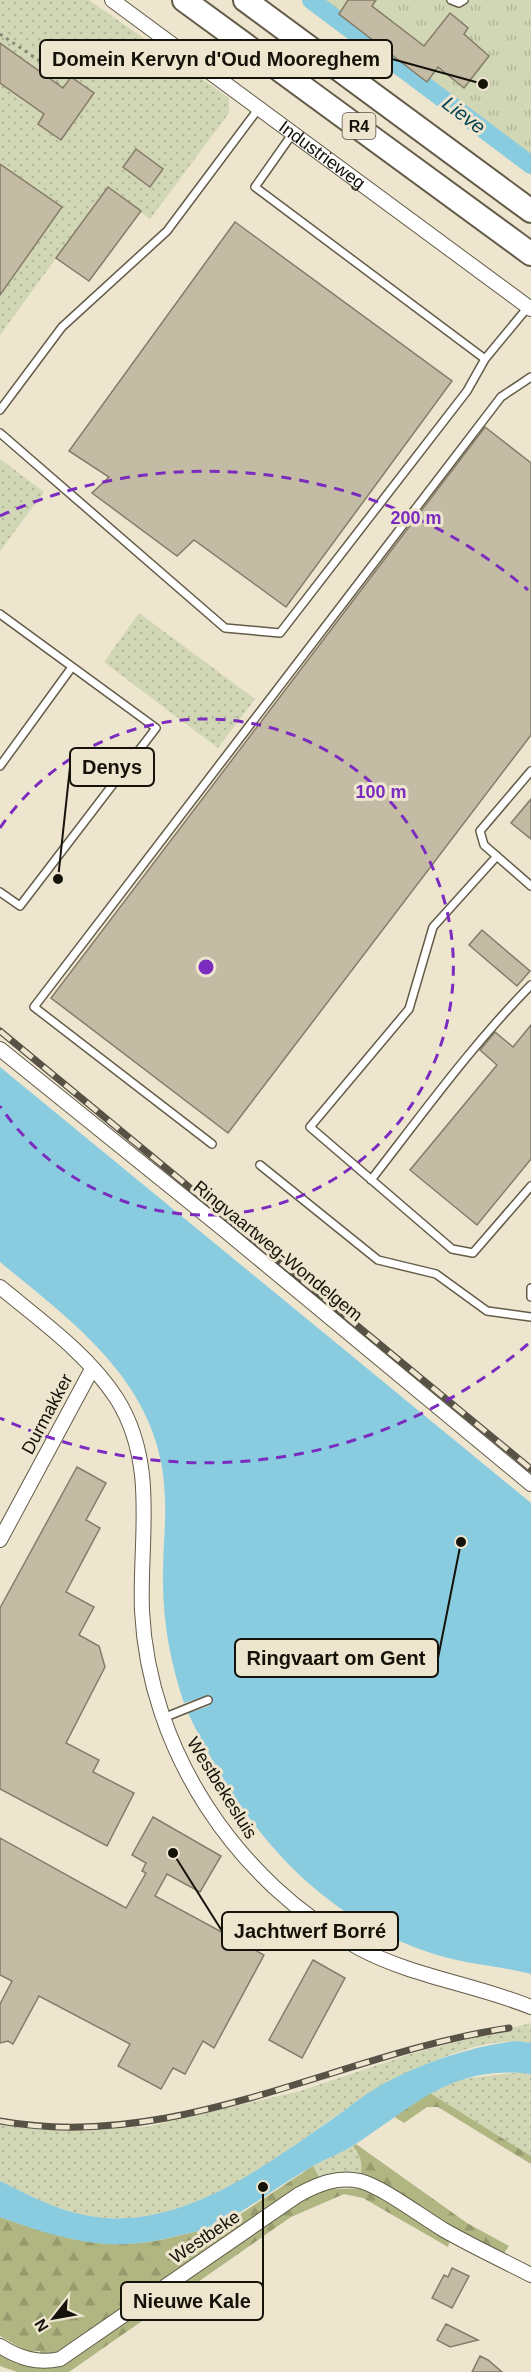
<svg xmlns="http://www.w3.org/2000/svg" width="531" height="2372" font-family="Helvetica,sans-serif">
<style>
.grass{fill:url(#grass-dots)}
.forest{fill:url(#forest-firs)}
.park{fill:url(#park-tufts)}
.water{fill:#89cbdf}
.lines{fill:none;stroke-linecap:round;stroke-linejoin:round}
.canal{stroke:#89cbdf;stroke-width:18}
.building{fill:#c4bba5;stroke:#857c68;stroke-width:1.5}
.service-casing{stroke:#645c49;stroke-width:10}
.minor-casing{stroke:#645c49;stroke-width:16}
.trunk-casing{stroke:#645c49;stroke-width:26}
.path{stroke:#8c8676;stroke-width:3;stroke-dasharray:3 4.5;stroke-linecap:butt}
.service{stroke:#fff;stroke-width:7}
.minor{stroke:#fff;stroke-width:14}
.trunk{stroke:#fff;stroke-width:22}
.rail-casing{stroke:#575246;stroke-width:7}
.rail{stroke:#eee5cf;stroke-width:4.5;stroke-dasharray:14;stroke-linecap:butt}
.ring{fill:none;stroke:#7b2cbf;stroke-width:3;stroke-dasharray:10 8}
.labels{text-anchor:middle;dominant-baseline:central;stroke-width:6;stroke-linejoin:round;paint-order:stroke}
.shield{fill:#eee5cf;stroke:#565145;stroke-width:1.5}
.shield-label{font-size:16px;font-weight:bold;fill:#15120a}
.street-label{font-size:18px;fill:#15120a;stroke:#eee5cf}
.water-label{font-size:20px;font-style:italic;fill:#074452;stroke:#eee5cf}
.centre{fill:#7b2cbf;stroke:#eee5cf;stroke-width:3}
.ring-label{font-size:18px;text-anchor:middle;font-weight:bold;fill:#7b2cbf;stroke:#eee5cf;stroke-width:6;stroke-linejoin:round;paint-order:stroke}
.leader{fill:none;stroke:#15120a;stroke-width:2}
.callout-dot{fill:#15120a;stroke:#eee5cf;stroke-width:2}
.callout{fill:#eee5cf;stroke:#15120a;stroke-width:2}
.callout-label{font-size:20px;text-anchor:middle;font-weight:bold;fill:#15120a}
</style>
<defs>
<pattern id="grass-dots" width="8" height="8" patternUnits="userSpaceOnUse" patternTransform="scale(1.5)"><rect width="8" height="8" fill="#d1d6b5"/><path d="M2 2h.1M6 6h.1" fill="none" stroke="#b3b79a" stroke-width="1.8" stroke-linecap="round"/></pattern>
<pattern id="forest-firs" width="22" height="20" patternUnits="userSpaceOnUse" patternTransform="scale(1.5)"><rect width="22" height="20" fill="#b0b681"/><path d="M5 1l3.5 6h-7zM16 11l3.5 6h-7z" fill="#969b6e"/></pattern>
<pattern id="park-tufts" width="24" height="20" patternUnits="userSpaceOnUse" patternTransform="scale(1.5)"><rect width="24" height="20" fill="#d1d6b5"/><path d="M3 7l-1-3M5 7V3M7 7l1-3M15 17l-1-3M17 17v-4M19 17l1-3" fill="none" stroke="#b3b79a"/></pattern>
</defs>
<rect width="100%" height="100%" fill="#eee5cf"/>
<path class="grass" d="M0,0H89L229,98V113L150,219L108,187L0,335V295L62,207L0,164Z
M0,459L44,492L0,551Z
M139,613L255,699L218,748L104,662Z
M531,2023V2043C496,2037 458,2050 426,2065C411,2071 394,2077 380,2086C292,2141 198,2237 84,2215C55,2209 27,2194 0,2181V2123L55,2130L146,2127L300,2091L414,2053Z
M519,2072L531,2074V2156L430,2093L455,2080Z
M353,2146C365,2160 362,2173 357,2189H326L313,2166Z"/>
<path class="forest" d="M430,2093L531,2156V2164L438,2107H427L404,2123L393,2116Z
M356,2144L467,2223L509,2246L504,2253L453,2227L448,2247L363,2198L344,2194L291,2217L69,2372H17L0,2366V2353L37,2365L40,2351L28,2352L0,2336V2217C44,2232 92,2249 140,2243C161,2241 183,2234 203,2230L205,2233L239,2215L313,2166L326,2189H357C362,2173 365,2160 353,2146Z"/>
<path class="park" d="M322,0H531V156L339,11Z"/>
<path class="water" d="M0,1067L531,1503V1974C496,1965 460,1964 425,1951C308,1911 239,1820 188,1713L209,1706L207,1696L184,1703C170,1662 162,1618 163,1573C163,1549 166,1525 165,1500C164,1388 78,1326 0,1262Z
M516,2041L531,2043V2074C451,2064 415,2106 354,2145C342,2153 327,2158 313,2166C276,2187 243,2213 205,2233L203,2230C182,2234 161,2241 140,2243C93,2249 43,2233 0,2217V2181C27,2194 54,2209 84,2215C176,2234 260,2169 331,2120C348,2108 365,2094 383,2084C425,2062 469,2047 516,2041Z"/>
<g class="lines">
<path class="canal" d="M311,0L531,165"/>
</g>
<path class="building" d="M348,0H376L372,6L424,46L450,13L468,28L464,34L489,56L464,88L438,67L427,82L339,14Z
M0,43L63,88L71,77L94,93L61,140L38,124L44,114L0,83Z
M136,149L163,169L150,187L123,167Z
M0,164L62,207L0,295Z
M108,187L141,211L89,281L56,258Z
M235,222L452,381L286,607L194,540L177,556L92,493L109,477L69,451Z
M485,427L531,463V735L228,1133L51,998Z
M531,799V839L511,823Z
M482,930L530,971L517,986L469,945Z
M531,1025V1159L477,1225L410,1170L497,1065L480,1050L495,1032L513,1047Z
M77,1467L106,1483L86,1520L100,1528L66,1592L94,1607L79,1635L99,1646L105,1667L66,1743L99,1760L93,1772L134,1793L107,1846L0,1789V1608Z
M153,1817L221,1856L200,1892L167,1874L155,1896L264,1955L214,2048L203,2041L185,2074L173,2068L161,2089L118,2066L130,2044L39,1996L13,2044L8,2041L0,2043V2004L12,1981L0,1975V1838L126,1908L146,1873L142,1871L146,1863L132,1855Z
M313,1960L345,1978L302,2058L269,2040Z
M452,2268L469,2276L452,2308L432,2298L444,2275L448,2277Z
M446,2324L478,2340L450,2347L437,2340Z
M480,2356L488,2360L502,2372H472Z"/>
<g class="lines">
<g class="service-casing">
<path id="service" d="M451,0L459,3L464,0
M293,133L255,187L485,359L528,307
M0,410L62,327L167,231L259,108
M0,433L225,628L280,633L467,391L485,359
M0,614L156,728L20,906L0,892
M0,766L72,667
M531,771L480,831L484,845L531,886
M497,856L433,927L409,1009L310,1127L452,1249L473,1253L531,1186
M212,1144L34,1007L501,397L531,377
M260,1165L378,1260L436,1274L487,1311L531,1317
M371,1180C423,1113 472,1045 531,985
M531,1288V1297
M163,1718L208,1700"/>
</g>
<g class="minor-casing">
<g id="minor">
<path id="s1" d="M112,0L531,309"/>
<path d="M0,1049L222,1228L531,1484"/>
<path d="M0,1287C41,1321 88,1354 117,1399C158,1465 139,1539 142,1611C149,1750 236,1882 359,1948C413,1977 474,1984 531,2007"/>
<path d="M0,1540L92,1369"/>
<path d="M0,2346C19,2358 37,2364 60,2359L298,2195C318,2184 337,2176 360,2181C383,2187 422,2217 444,2230C472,2246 502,2260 531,2275"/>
</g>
</g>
<g class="trunk-casing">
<path id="trunk" d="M184,0L531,254
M245,0L531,211"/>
</g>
<path class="path" d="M0,34L62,76L57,84"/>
<use href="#service" class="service"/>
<use href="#minor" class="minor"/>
<use href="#trunk" class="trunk"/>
<g class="rail-casing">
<path id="rail" d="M0,1031L531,1469
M0,2121C178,2153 339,2053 509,2028"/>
</g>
<use href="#rail" class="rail"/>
</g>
<g class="ring">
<path d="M0 828A248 248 0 1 1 0 1106"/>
<path d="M528 1344A496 496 0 0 1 0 1418M0 516A496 496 0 0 1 528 590"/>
</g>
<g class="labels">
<rect class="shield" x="342.5" y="113" width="33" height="26" rx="4.5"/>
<g class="shield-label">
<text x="359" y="126">R4</text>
</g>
<g class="street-label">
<text stroke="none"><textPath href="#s1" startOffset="261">Industrieweg</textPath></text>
<text transform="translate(278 1251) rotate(39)">Ringvaartweg-Wondelgem</text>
<text transform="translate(47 1414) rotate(-62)">Durmakker</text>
<text transform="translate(222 1788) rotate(58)">Westbekesluis</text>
<text transform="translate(205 2237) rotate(-34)">Westbeke</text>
</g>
<g class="water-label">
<text transform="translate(464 115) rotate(37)">Lieve</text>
</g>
</g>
<circle cx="206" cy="967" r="9" class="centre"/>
<g class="ring-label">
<text x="416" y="524">200 m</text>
<text x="381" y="798">100 m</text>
</g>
<path class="leader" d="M483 84L392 59M58 879L70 767M461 1542L438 1658M173 1853L222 1931M263 2187L263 2301"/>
<g class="callout-dot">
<circle cx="483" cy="84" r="6"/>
<circle cx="58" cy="879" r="6"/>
<circle cx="461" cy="1542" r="6"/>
<circle cx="173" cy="1853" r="6"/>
<circle cx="263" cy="2187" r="6"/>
</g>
<g class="callout">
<rect x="40" y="40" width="352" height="38" rx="6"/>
<rect x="70" y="748" width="84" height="38" rx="6"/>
<rect x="235" y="1639" width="203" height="38" rx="6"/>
<rect x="222" y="1912" width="176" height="38" rx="6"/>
<rect x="121" y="2282" width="142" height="38" rx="6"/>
</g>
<g class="callout-label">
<text x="216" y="66">Domein Kervyn d'Oud Mooreghem</text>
<text x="112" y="774">Denys</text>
<text x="336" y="1665">Ringvaart om Gent</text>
<text x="310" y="1938">Jachtwerf Borré</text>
<text x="192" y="2308">Nieuwe Kale</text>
</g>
<g transform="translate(54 2318) rotate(239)" stroke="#eee5cf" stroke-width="4.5" paint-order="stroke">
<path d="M0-4.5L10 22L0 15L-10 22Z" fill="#15120a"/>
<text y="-9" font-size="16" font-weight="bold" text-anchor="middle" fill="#15120a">N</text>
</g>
</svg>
